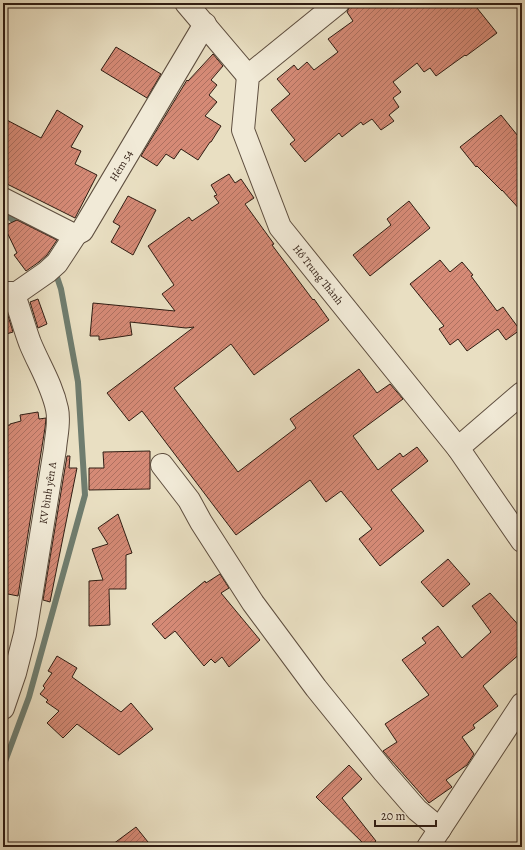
<svg xmlns="http://www.w3.org/2000/svg" width="525" height="850" font-family="Alegreya,serif">
<style>
.lines{fill:none;stroke-linecap:round;stroke-linejoin:round}
.stream{stroke:#6f7d6f;stroke-width:6}
.building{fill:url(#building-hatch);stroke:#301d13}
.minor-casing{stroke:#5e4e3f;stroke-width:24}
.minor{stroke:#f1ead7;stroke-width:22}
.labels{text-anchor:middle;dominant-baseline:central;stroke-width:3;stroke-linejoin:round;paint-order:stroke}
.street-label{font-size:11px;fill:#301d13;stroke:#f1ead7}
</style>
<defs>
<pattern id="building-hatch" width="6" height="6" patternUnits="userSpaceOnUse"><rect width="6" height="6" fill="#d58a76"/><path d="M-1 1l2-2M0 6l6-6M5 7l2-2" fill="none" stroke="#ad7060"/></pattern>
</defs>
<rect width="100%" height="100%" fill="#e9dfc2"/>
<filter id="stains"><feTurbulence type="fractalNoise" baseFrequency=".005" numOctaves="4"/><feColorMatrix values="0 0 0 0 .2 0 0 0 0 .09 0 0 0 0 .02 0 0 0 .5 -.17"/></filter>
<radialGradient id="worn" r=".72"><stop offset=".6" stop-color="#630" stop-opacity="0"/><stop offset="1" stop-color="#630" stop-opacity=".3"/></radialGradient>
<g class="lines">
<path class="stream" d="M3,212L20,226
M3,767L29,697L85,495L78,382L61,289L55,271"/>
</g>
<path class="building" d="M354,3H473L497,33L466,56L465,55L436,76L430,68L424,72L417,63L393,82L401,92L393,98L399,107L389,115L394,121L381,130L372,119L363,125L361,122L342,137L339,133L305,162L290,144L295,140L271,110L290,94L277,79L294,65L298,70L307,62L314,70L338,52L328,39L353,21L347,12L350,6Z
M116,47L161,74L147,98L101,70Z
M213,54L223,66L211,80L217,85L209,95L217,102L205,116L221,126L211,142H210L198,160L181,149L174,159L166,154L157,166L141,156L187,80L188,81Z
M57,110L83,126L71,147L81,151L75,164L97,175L75,218L3,182V118L41,138Z
M501,115L522,141V212L502,190V191L477,166L476,167L460,147Z
M229,174L235,183L241,179L254,198L245,204L274,244L272,245L313,300L314,299L329,320L254,375L231,344L174,388L238,472L296,428L290,419L359,369L377,393L390,384L403,399L353,436L378,470L400,453L403,457L417,447L428,461L391,490L424,531L380,566L359,539L372,529L341,491L326,502L310,480L236,535L142,411L129,421L107,393L194,327L186,328L130,322L132,335L99,340V336H90L93,303L175,311L162,294L174,285L148,246L189,217L192,221L219,203L214,196L217,195L211,185Z
M128,196L156,210L133,255L111,242L120,226L113,222Z
M409,201L430,228L370,276L353,255L391,225L387,219Z
M17,220L57,240L47,255L39,262L26,271L14,255L17,253L4,226Z
M440,260L450,272L462,262L473,275L471,276L497,311L503,307L520,330L506,340L498,329L467,351L458,339L450,345L439,329L444,326L410,284Z
M38,299L47,324L38,328L30,302Z
M6,309L13,332L3,335V310Z
M38,412L39,419L46,418L45,428L18,596L3,593V426L10,425V424L21,421L20,415Z
M150,451V489L89,490V468H104L103,452Z
M67,456H70L69,468H77L50,602L43,600Z
M118,514L132,553L126,555V589H109L110,625L89,626V581L103,580L92,549L108,544L98,528Z
M448,559L470,584L443,607L421,582Z
M220,574L229,588L221,593L260,640L229,667L222,657L215,663L211,659L204,666L175,631L165,639L152,624L205,581L206,583Z
M490,593L522,629V652L483,686L498,706L473,725L475,728L462,737L474,754L467,765L446,780L452,787L429,803L383,751L397,742L385,724L429,695L402,660L426,643L422,638L438,626L462,658L491,632L472,606Z
M57,656L77,668L72,677L121,712L131,703L153,729L119,755L77,724L63,738L47,723L59,711L46,702L48,700L40,694L45,688L43,686L52,673L48,671Z
M349,765L362,779L342,798L376,841L369,847H367L316,797Z
M136,827L152,847H109Z"/>
<g class="lines">
<g class="minor-casing">
<g id="minor">
<path d="M186,3L248,76"/>
<path id="s1" d="M338,3L248,76L243,130L280,227L458,448L522,541"/>
<path id="s2" d="M3,199L70,233L76,234L82,231L205,24"/>
<path d="M3,295L8,293H12L14,295C20,311 24,327 30,343C39,365 52,385 57,409C60,422 56,436 55,449L25,634L15,673L3,708"/>
<path d="M14,295L47,272L57,263L76,234"/>
<path d="M458,448L522,393"/>
<path d="M162,465L189,500L201,522L253,603L316,688L384,772L417,810L440,829"/>
<path d="M428,847L522,704"/>
</g>
</g>
<use href="#minor" class="minor"/>
</g>
<g class="labels">
<g class="street-label">
<text stroke="none"><textPath href="#s2" startOffset="164">Hẻm 54</textPath></text>
<text stroke="none"><textPath href="#s1" startOffset="335">Hồ Trung Thành</textPath></text>
<text transform="translate(48 493) rotate(-81)">KV bình yên A</text>
</g>
</g>
<rect width="525" height="850" fill="none" stroke="#e9dfc2" stroke-width="16"/>
<rect x="4" y="4" width="517" height="842" fill="none" stroke="#301d13" stroke-width="2"/>
<rect x="8" y="8" width="509" height="834" fill="none" stroke="#301d13"/>
<path d="M375 820v6h61v-6" fill="none" stroke="#301d13" stroke-width="2"/>
<text x="381" y="820" font-size="12" fill="#301d13" stroke="#f1ead7" stroke-width="3" paint-order="stroke">20 m</text>
<rect width="100%" height="100%" filter="url(#stains)"/>
<rect width="100%" height="100%" fill="url(#worn)"/>
</svg>
